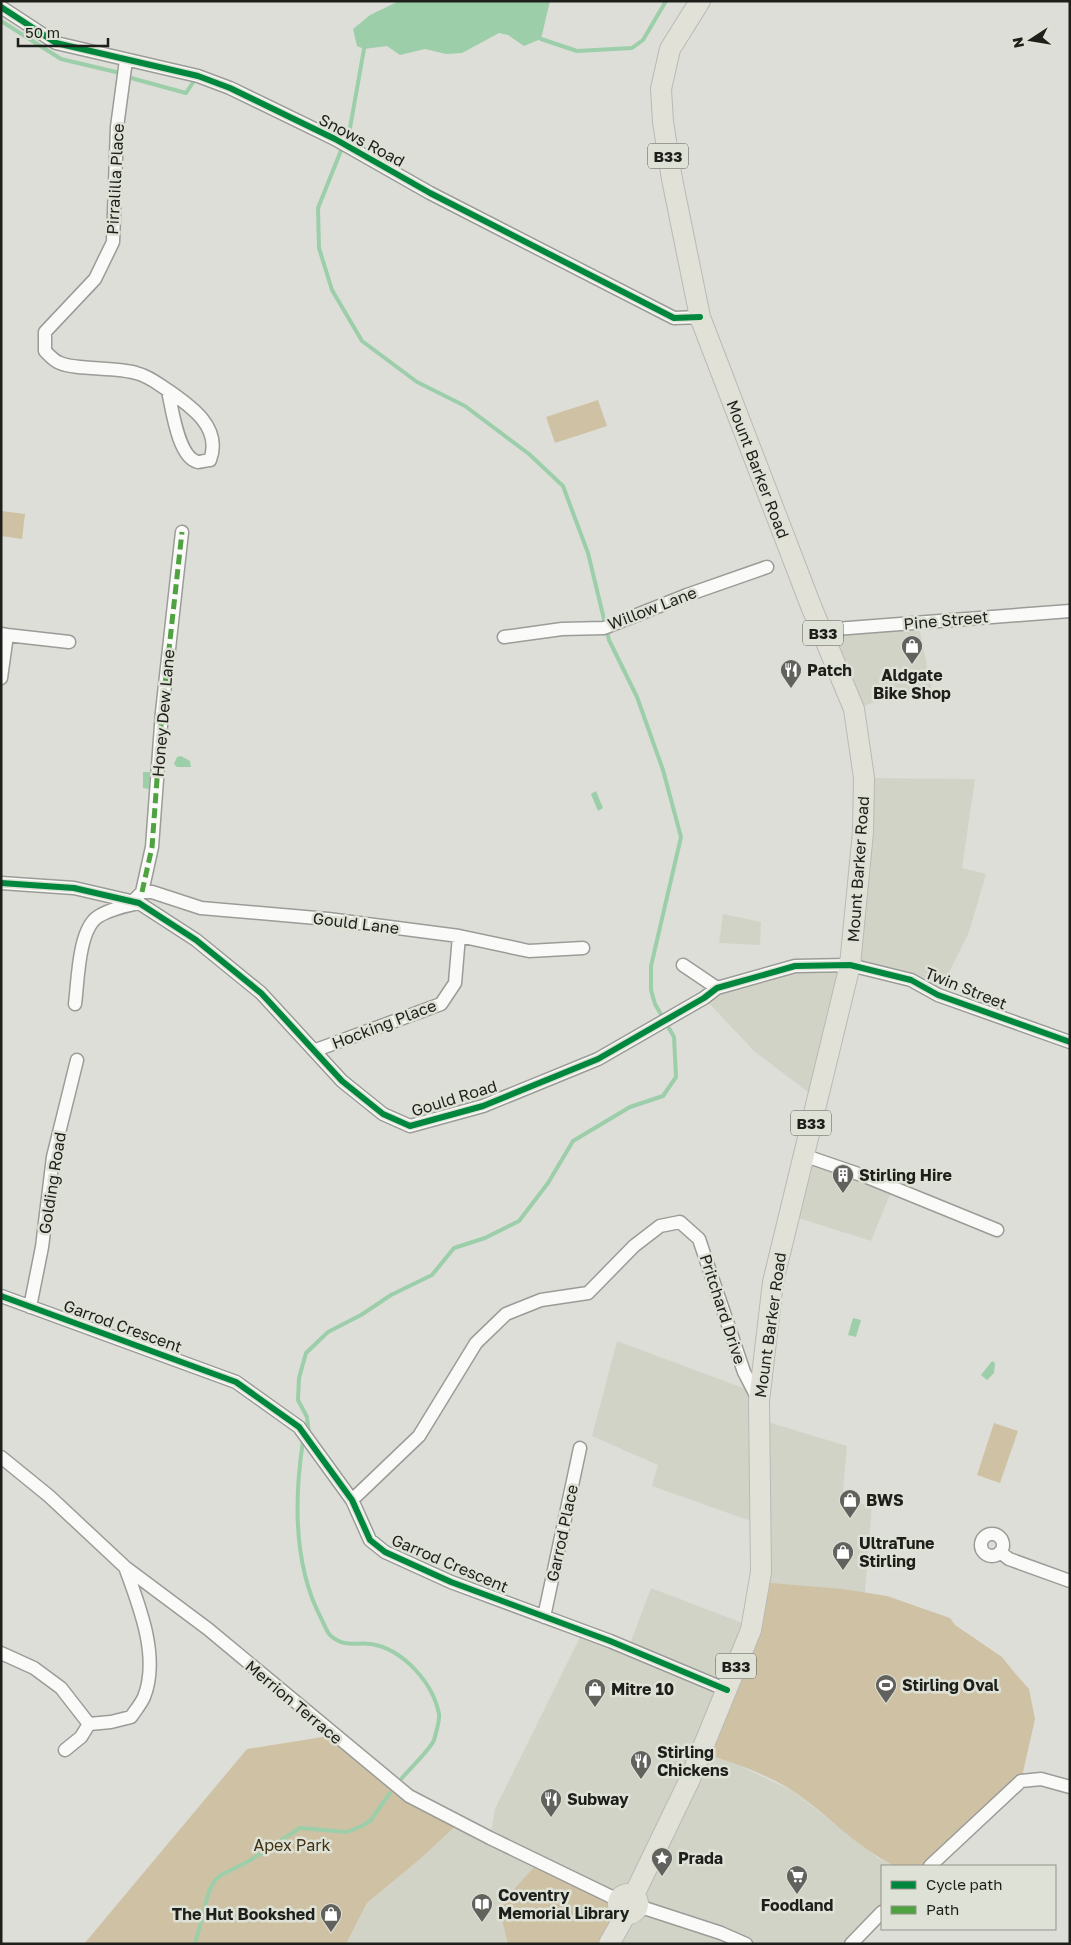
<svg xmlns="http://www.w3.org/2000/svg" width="1071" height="1945" font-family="'Golos Text',sans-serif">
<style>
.built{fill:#d1d3c7;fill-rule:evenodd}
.green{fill:#cfc1a4}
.water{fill:#9dceaa}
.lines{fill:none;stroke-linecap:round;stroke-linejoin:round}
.stream{stroke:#9dceaa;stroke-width:4}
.minor-casing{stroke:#9b9c97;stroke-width:15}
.primary-casing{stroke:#b9bab6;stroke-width:22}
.minor{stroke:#fafaf9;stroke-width:12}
.primary{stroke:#e1e1d8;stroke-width:20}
.quiet{stroke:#4fa240;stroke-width:5;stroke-dasharray:10 5;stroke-linecap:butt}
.cycleway-casing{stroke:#dee1d5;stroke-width:9}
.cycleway{stroke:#00873e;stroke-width:6}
.labels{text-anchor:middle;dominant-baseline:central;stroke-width:5;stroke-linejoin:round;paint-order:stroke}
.shield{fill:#dee1d5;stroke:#585953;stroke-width:1}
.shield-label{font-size:15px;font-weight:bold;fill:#1e1f1b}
.street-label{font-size:16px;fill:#1e1f1b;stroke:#dee1d5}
.poi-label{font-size:16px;font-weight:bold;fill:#1e1f1b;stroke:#dee1d5;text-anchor:start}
.park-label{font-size:16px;fill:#423113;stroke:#dee1d5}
</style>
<rect width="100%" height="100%" fill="#ddded8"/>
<path class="built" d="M918,622L932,690L890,697L854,709L822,630Z
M864,778L975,779L962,868L986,874L969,932L938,995L850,965L817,1099L754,1051L704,998L795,966L850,965Z
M723,914L761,922L760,945L719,943Z
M803,1155L893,1187L871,1241L789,1215Z
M617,1341L754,1392L758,1419L847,1446L842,1502L872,1505L865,1593L760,1582L762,1525L652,1486L658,1465L592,1436Z
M651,1588L740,1622L751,1630L701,1752L734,1763L793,1791L878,1858L895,1866H882V1912L851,1944H346L367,1903L419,1860L460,1822L490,1838L495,1809L583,1631L628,1649ZM627,1893L637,1910H620L618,1903L620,1896Z"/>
<path class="green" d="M598,400L607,426L555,443L546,417Z
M1,511L25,514L22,539L1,536Z
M994,1423L1018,1431L1000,1483L977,1475Z
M760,1582L843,1589L887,1596L950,1618L955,1625L1002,1657L1014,1672L1029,1689L1035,1719L1021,1781L930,1866H895L889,1863C853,1844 826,1813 793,1791C767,1774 731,1762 701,1752Z
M335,1735L363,1759L460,1822L419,1860L367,1903L346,1944H84L247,1749Z
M539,1862L618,1903L620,1910L609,1944H508L501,1916L504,1900Z"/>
<path class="water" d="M399,1H550L541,39L524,46L508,35L499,33L462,53L446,54L425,49L400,55L387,46L364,49L357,46L353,29L370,15Z
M181,756L190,761L191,767H177L174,764L177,757Z
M143,772H150L149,789L143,788Z
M596,791L603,808L598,811L591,794Z
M853,1318L861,1320L856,1337L848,1335Z
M992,1361L995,1363L994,1373L987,1380L981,1375Z"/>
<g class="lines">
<path class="stream" d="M1,21L61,59L116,72
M541,39L577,51L632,48L643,40L666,1
M131,78L186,93L196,78
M309,1434L307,1417L298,1400L299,1378L306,1353L328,1332L361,1315L391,1295L432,1275L454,1248L485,1238L519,1221L548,1183L573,1141L630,1107L663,1096L676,1077L674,1037L655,1004L651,990V966L681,837L663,770L637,697L609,640L588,553L563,486L529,454L465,406L417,382L362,341L332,290L319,248L318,208L350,128L364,49
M303,1441C294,1500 293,1566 322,1620C324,1624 327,1633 331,1636C345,1648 356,1642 371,1644C403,1649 433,1683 439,1714C440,1720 436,1733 434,1740C430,1750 410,1768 402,1778
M195,1944L209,1891L215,1880L221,1875L249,1861L300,1828L347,1832L362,1826L370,1821L390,1793"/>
<g class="minor-casing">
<path id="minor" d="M1,7L56,43L198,76L230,88L335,139L430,193L674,318L700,317
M126,60L117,127L113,242L95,279L45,332V351C49,355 54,361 60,363C75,370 117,367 136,373C149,376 158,384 169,391C192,407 222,428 210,460C207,460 201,462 198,462C178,458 172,408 168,391
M822,630L1070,611
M1,634L7,635L1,678
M7,635L69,642
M504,637L562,629L604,628L687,595L767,567
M1,883L74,888L139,903L196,940L261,993L342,1081L383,1114L410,1126L483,1106L598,1059L704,998L717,988L795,966L850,965L911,980L938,995L1070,1042
M142,892L152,847L162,712L182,532
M134,900L142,892H152L201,908L328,919L459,936L529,951L583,948
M683,965L717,988
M75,1004C78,982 78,928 99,916C111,909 125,906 139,903
M316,1050L441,1004L455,983L459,936
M803,1155L867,1177L997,1230
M1,1296L236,1382L299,1427L352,1500L370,1540L385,1552L451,1582L610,1641L727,1690
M30,1307L42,1247L53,1157L77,1060
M1,1457L49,1496L125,1567L208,1629L409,1796L490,1838L618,1900
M352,1500L419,1436L476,1343L506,1314L541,1300L588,1293L634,1246L660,1226L680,1222L699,1239L744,1372L758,1399
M981 1545a11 11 0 1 1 22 0a11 11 0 1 1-22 0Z
M1000,1552L1009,1559L1070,1581
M544,1617L580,1448
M1,1653L34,1668L61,1688L89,1724
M65,1750L81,1737L89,1724L111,1722L131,1717C135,1711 141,1704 144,1697C160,1657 139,1605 125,1567
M930,1866L1021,1781L1041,1779L1070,1787
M638,1906L721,1933L746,1944
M851,1944L882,1912"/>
</g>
<g class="primary-casing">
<path id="primary" d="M618 1904a10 10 0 1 1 20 0a10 10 0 1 1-20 0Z
M634,1895L690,1779L751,1630L761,1572L759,1401L773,1282L850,965L863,832L864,778L854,709L811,606L700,317L672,179L663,122L661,89L670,49L700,1
M609,1944L626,1914"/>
</g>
<use href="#minor" class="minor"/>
<use href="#primary" class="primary"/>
<path class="quiet" d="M142,892L152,847L162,712L182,532"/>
<g class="cycleway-casing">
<path id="cycleway" d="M1,7L56,43L198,76L230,88L335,139L430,193L674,318L700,317
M1,883L74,888L139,903L196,940L261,993L342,1081L383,1114L410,1126L483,1106L598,1059L704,998L717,988L795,966L850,965L911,980L938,995L1070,1042
M1,1296L236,1382L299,1427L352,1500L370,1540L385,1552L451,1582L610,1641L727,1690"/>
</g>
<use href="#cycleway" class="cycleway"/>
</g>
<defs>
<g id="shop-pin" transform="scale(1.125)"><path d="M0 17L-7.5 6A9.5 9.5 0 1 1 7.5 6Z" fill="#61625d" stroke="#dee1d5"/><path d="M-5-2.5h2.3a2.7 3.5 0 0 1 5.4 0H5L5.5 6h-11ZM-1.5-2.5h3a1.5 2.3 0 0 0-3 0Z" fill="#fff"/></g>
<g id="restaurant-pin" transform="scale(1.125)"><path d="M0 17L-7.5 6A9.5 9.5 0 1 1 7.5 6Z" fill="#61625d" stroke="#dee1d5"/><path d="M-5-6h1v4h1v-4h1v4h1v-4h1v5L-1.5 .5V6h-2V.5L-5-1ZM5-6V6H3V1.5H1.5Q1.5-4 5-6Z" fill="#fff"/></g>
<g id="building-pin" transform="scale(1.125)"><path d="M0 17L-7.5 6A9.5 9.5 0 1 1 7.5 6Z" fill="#61625d" stroke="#dee1d5"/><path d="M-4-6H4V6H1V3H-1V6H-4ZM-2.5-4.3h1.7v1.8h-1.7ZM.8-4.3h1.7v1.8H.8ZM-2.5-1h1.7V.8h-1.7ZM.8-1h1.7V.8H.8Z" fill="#fff"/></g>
<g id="stadium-pin" transform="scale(1.125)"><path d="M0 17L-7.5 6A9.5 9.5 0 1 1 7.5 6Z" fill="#61625d" stroke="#dee1d5"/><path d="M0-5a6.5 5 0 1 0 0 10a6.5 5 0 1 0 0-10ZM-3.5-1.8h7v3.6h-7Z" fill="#fff"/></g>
<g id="sight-pin" transform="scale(1.125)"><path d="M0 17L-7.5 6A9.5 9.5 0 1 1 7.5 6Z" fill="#61625d" stroke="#dee1d5"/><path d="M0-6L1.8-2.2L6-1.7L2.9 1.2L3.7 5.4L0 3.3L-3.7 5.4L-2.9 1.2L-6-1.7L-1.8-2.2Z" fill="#fff"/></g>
<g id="supermarket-pin" transform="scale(1.125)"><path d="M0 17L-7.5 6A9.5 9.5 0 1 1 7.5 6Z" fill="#61625d" stroke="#dee1d5"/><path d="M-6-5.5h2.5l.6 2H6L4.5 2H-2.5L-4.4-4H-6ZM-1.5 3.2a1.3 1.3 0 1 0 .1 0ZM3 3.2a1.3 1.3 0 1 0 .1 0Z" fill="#fff"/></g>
<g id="library-pin" transform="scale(1.125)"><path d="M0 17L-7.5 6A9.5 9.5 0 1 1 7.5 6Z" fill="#61625d" stroke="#dee1d5"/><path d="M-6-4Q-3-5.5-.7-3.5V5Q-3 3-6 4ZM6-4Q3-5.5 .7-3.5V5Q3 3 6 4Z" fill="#fff"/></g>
</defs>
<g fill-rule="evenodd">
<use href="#shop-pin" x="912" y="646"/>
<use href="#restaurant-pin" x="791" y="670"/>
<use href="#building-pin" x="843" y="1175"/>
<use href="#shop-pin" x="850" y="1500"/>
<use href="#shop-pin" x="843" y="1552"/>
<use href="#stadium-pin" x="886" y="1685"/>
<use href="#shop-pin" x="595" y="1689"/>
<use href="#restaurant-pin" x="641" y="1761"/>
<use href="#restaurant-pin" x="551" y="1799"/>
<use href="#sight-pin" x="662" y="1858"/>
<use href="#supermarket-pin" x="797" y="1876"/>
<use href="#library-pin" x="482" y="1904"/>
<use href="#shop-pin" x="331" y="1914"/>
</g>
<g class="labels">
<g class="shield">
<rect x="648" y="143.5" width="40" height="25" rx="4"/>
<rect x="803" y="620.5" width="40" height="25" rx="4"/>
<rect x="791" y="1110.5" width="40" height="25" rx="4"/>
<rect x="716" y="1653.5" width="40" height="25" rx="4"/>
</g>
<g class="shield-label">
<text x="668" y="156">B33</text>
<text x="823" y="633">B33</text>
<text x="811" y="1123">B33</text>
<text x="736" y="1666">B33</text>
</g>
<g class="street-label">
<text transform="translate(362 140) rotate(28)">Snows Road</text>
<text transform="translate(115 179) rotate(-87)">Pirralilla Place</text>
<text transform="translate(758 469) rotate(69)">Mount Barker Road</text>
<text transform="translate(652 608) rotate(-21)">Willow Lane</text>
<text transform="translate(946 620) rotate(-5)">Pine Street</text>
<text transform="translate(163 713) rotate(-85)">Honey Dew Lane</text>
<text transform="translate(858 869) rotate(-86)">Mount Barker Road</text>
<text transform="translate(356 923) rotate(7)">Gould Lane</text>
<text transform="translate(966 988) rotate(22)">Twin Street</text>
<text transform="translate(384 1024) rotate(-21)">Hocking Place</text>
<text transform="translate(454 1098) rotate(-17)">Gould Road</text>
<text transform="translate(52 1183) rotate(-81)">Golding Road</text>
<text transform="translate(723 1309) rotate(72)">Pritchard Drive</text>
<text transform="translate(770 1325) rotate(-82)">Mount Barker Road</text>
<text transform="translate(123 1326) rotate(20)">Garrod Crescent</text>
<text transform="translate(562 1533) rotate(-78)">Garrod Place</text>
<text transform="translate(450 1563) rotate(23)">Garrod Crescent</text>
<text transform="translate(294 1702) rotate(40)">Merrion Terrace</text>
</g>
<g class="poi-label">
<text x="807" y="670">Patch</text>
<text x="912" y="675" text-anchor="middle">Aldgate<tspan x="912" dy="18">Bike Shop</tspan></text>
<text x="859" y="1175">Stirling Hire</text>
<text x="866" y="1500">BWS</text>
<text x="859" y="1543">UltraTune<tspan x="859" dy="18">Stirling</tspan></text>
<text x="902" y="1685">Stirling Oval</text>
<text x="611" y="1689">Mitre 10</text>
<text x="657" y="1752">Stirling<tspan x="657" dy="18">Chickens</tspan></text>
<text x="567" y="1799">Subway</text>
<text x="678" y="1858">Prada</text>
<text x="498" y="1895">Coventry<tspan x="498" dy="18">Memorial Library</tspan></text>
<text x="797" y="1905" text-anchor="middle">Foodland</text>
<text x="315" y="1914" text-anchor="end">The Hut Bookshed</text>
</g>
<g class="park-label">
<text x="292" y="1845">Apex Park</text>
</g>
</g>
<rect width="1071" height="1945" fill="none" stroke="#1e1f1b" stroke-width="5"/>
<rect x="881" y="1865" width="175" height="65" fill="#dee1d5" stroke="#91938b"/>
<rect x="891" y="1881" width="25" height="8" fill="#00873e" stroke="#91938b"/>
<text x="926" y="1890" font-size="15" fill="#1e1f1b">Cycle path</text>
<rect x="891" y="1906" width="25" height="8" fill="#4fa240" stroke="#91938b"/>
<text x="926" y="1915" font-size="15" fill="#1e1f1b">Path</text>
<g transform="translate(1031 40) rotate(258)" stroke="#dee1d5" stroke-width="4" paint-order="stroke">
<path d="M0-4L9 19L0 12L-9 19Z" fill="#1e1f1b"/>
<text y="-8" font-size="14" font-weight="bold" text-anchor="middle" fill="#1e1f1b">N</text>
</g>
<path d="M18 38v8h90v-8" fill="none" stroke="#1e1f1b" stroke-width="2.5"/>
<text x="25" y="38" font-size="15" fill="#1e1f1b" stroke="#dee1d5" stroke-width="4" paint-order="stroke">50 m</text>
</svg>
